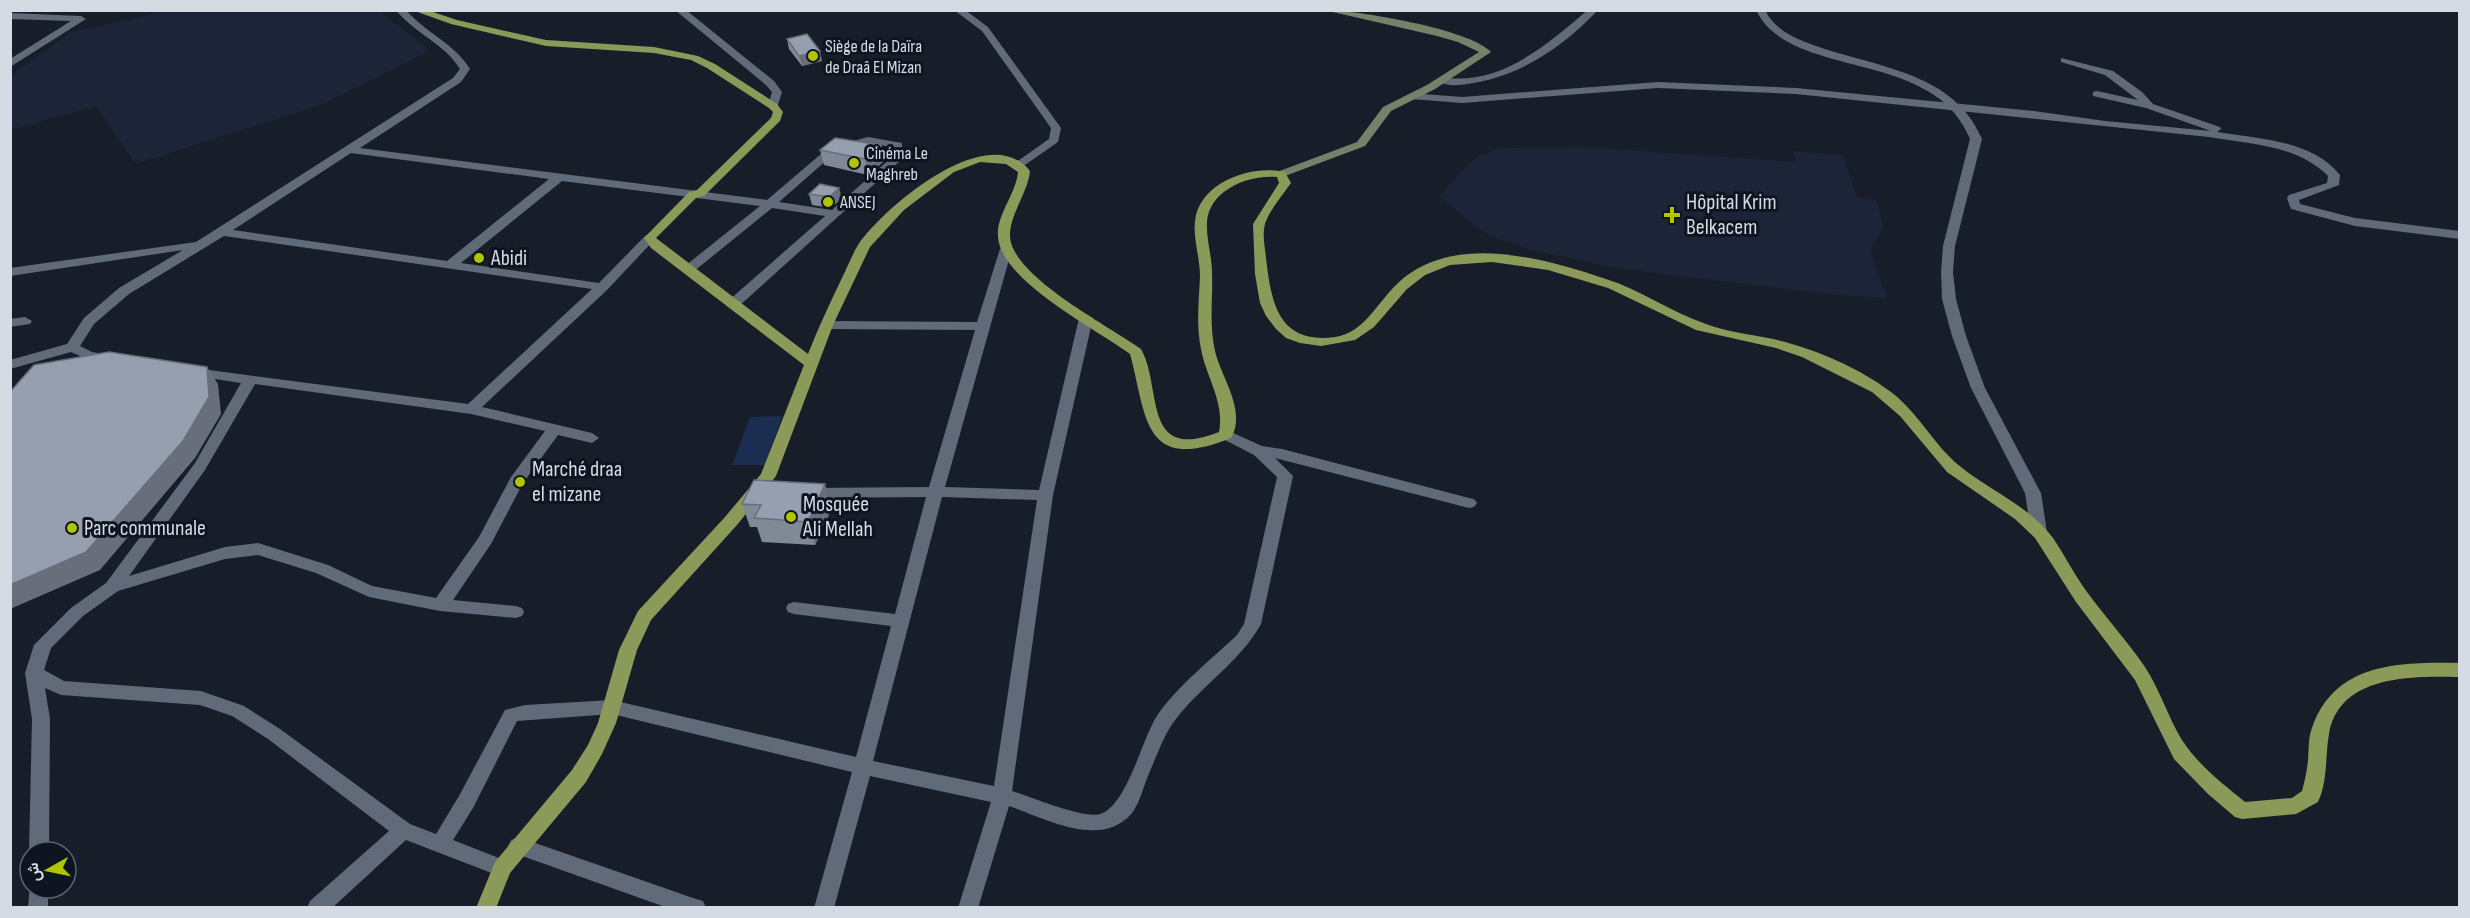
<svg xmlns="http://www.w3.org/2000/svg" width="2470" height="918" font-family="'Sofia Sans Condensed',Vazirmatn,sans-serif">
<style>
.built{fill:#1b2537}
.green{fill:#1b2e51}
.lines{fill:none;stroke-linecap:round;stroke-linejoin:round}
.minor{fill:#616a79;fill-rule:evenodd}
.tertiary{fill:#616a79;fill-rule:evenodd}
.secondary{fill:#768169;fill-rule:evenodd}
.primary{fill:#8b9959;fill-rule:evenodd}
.wall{fill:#808996}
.shaded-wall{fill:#686f7a}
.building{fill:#959faf;stroke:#686f7a;stroke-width:1.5}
.poi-dot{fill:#b0c500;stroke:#0e1521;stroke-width:2}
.labels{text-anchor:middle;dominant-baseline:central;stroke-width:6;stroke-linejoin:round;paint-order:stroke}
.far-poi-label{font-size:18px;fill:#d5dae3;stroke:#0e1521;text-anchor:start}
.poi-label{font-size:22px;fill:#d5dae3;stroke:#0e1521;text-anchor:start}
</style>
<rect width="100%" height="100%" fill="#171e2a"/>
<path class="built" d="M158,10L379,11L427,48L425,53L320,105L136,164L96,106L11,130V75L71,32L150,15Z
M1584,147L1796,162L1793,151L1843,155L1857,198L1876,200L1884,226L1870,250L1887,298L1837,295L1669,275L1605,266L1528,249L1484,233L1439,196L1464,168L1480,155L1500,148Z"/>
<path class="green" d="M782,416L765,465H732L750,417Z"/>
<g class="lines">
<path class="minor" d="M396,10H406C426,33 454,43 470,69L461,82L360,148L767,200L828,148L868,137L902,143V159L738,307H728L726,304L728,301L825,216L772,208L693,272H685L683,269L685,266L760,206L562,181L461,263L599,283L646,235H654L656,238L607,290L482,407L592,433L599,438L592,443L558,435L523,483L491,544L453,600L516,606L522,608L524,612L522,616L516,618L440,611L369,597L316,573L258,555L225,559L118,591L83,616L51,648L44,670L64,681L201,691L244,706L280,729L410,824L436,834L459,796L505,710L525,705L612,700L856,757L891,626L794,614L788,612L786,608L788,604L794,602L895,614L926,497L808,498L803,497L800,493L803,489L808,488L929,487L975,330L826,329L819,325L826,321L977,322L1000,249L1006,245L1012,249L945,487L1039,490L1079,318L1086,314L1093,318L1053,495L1012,791C1031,797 1083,819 1100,814C1124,808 1141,746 1152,725C1166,695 1212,659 1237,635L1244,624L1277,477L1254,455L1221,438L1219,435L1221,432H1231L1262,446L1282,449L1469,498L1474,499L1477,503L1474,507L1469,508L1275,458L1293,476L1261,624C1240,662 1202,685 1176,719C1164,734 1158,753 1150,771C1144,784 1140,803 1132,813C1101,850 1044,818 1009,806L978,908H958L991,802L870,776L834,908H814L852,772L612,714L517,721L473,808L453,840L509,862L512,868L509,874L502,877L406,840L332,908H307L310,901L389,831L268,739L232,716L200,705L61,695L45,688L50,719L49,852H30V854L29,852L32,719L25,673L34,645L71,608L106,583L195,463L241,383L189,375L187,372L189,369L194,368L468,404L592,289L224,236L129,294L94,324L80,346L92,352L116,356L118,359L116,362L89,360L71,352L10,369V360L67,344L84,318L119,288L183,250L10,276V268L196,242L453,78L460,69C444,43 414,33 396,10ZM868,143L892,147L891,158L832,210L779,202L836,152ZM351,153L549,179L447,261L233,230ZM255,384L471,414L545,431L511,477L479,537L436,598L372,586L328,565L258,543L225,547L129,576L205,470ZM942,497L1037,500L994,786L873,761Z
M675,10H686L774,81L782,92L777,108H769L768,106L772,92L766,85Z
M954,10H965L988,27L1061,128L1058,142L1022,167L1018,168L1012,165L1049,139L1051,128L982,31Z
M10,13L81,16L86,19L10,67V59L71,21L10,19Z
M2061,58L2113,71L2142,92L2153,104L2220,127L2221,129L2217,132C2259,139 2312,140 2340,175L2339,185L2299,200L2300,204L2355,218L2460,231V239L2355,226L2291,209L2287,198L2289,195L2327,183L2328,176C2297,145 2250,144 2209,137L1796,94L1658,88L1462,103L1411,99L1406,96L1411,93L1462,97L1658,82L1796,88L2034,111L2105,121L2211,131L2146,108L2093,96V92L2097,91L2138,100L2105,75L2061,62Z
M25,317L32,321L30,324L10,327V319Z
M518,837L696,899L703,901L706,908H668L511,852L508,846L511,840Z
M30,883V888H48V908H28Z"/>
<path class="tertiary" d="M1588,10H1598C1563,47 1518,78 1467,84C1457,86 1444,86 1436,80L1441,77C1500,87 1546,45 1588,10Z
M1756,10H1765C1774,28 1790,36 1808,43C1869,67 1953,69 1982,139L1955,246L1953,272L1956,299L1966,336L1985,388L2041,493L2047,532L2045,536H2033L2031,532L2025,493L1971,388L1952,336L1942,299L1941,272L1943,246L1970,139C1934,47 1790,81 1756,10Z"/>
<path class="secondary" d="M1324,10C1356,10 1470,29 1491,52L1435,89L1391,111L1365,146L1285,176H1277V172L1357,142L1383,107L1427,85L1479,52L1458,42L1437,36Z"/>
<path class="primary" d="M412,10H427L457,20L546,40L654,47L698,56L715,64L777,104L783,112L780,121L704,196L696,198L656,238L808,354C818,328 830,303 842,278C847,268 852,255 858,245C883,208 988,118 1030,171C1028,193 1009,215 1010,237C1013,277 1109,326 1141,349C1163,388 1141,463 1219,432C1225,402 1206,377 1201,349C1196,325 1199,300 1200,276C1200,258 1193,239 1195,221C1199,182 1252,164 1285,172L1291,183C1282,196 1270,209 1265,224C1262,235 1265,247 1266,258C1271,302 1278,345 1335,337C1364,333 1377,303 1396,285C1450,231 1543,258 1606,279C1641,290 1671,312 1706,324C1727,332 1750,334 1773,339C1813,348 1858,367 1891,392C1919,413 1934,446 1961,467C1992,492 2029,506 2053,538C2066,557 2076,578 2090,596C2108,620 2128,642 2145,667C2160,690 2168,717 2182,740C2198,765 2223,784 2245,802L2292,798L2302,791C2305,781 2307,770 2308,760C2309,749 2308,738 2312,728C2335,662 2400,662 2460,663V677C2414,676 2339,674 2329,734C2325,756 2328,781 2318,802L2296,814L2242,819L2235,817L2208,794L2174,759L2135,680L2076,602L2035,538L2015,519L1947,472L1900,416L1872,392L1802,357L1776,348L1696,330L1608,288L1548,270L1492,262L1450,265L1425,275L1407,289L1374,327L1355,340L1321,346L1300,343L1286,338L1276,329L1266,316L1260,303L1255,274L1253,224L1279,183L1277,177C1249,174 1209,190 1207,222C1206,239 1212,256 1212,273C1213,298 1209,325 1215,351C1221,377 1247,411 1231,438C1142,474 1147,416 1130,354C1096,329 1001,281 998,237C996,215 1016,194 1018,172L1006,164L980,162L954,172L904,210L870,247L833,325L776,476L737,525L651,620L637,650L616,723L602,754L586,782L510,873L496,908H476L495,862L572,770L588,745L598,723L619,650L638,611L725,517L761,474L804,365L651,248L644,238L689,192L697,190L771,118L773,112L769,108L707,68L691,60L654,53L546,46L451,24Z"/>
</g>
<path class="wall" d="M787,39L822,61L802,66L789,49Z
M881,145L884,161L868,175L824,165L820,150Z
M809,194L842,198L831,208L812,205Z
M742,504L832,508L815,545L762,542L757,527H750Z"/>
<path class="shaded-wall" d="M820,51L822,61L802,66L799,56Z
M881,145L884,161L868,175L865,159Z
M839,188L842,198L831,208L829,197Z
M207,367L218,384L221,414L195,458L100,570L10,609V585Z
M825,484L832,508L815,545L808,522Z"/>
<path class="building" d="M807,34L820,51L799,56L787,39Z
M835,138L881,145L865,159L820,150Z
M820,184L839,188L829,197L809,194Z
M109,352L207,367L209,397L183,441L86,552L10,585V392L34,365Z
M754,480L825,484L808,522L754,518L761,505L742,504Z"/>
<g class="poi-dot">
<circle cx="813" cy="56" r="6"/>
<circle cx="854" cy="163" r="6"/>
<circle cx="828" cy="202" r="6"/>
<path d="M1669 206h6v6h6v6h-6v6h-6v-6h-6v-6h6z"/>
<circle cx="479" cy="258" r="6"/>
<circle cx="520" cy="482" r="6"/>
<circle cx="791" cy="517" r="6"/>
<circle cx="72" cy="528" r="6"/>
</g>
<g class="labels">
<g class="far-poi-label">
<text x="825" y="46">Siège de la Daïra<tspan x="825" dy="21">de Draâ El Mizan</tspan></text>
<text x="866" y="153">Cinéma Le<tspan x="866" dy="21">Maghreb</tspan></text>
<text x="840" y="202">ANSEJ</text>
</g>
<g class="poi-label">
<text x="1686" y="202">Hôpital Krim<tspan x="1686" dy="25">Belkacem</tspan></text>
<text x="491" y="258">Abidi</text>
<text x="532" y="469">Marché draa<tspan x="532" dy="25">el mizane</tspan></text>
<text x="803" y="504">Mosquée<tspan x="803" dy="25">Ali Mellah</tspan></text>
<text x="84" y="528">Parc communale</text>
</g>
</g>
<rect width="2470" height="918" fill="none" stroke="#d5dae3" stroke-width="24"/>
<g transform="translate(48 870) rotate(261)"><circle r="28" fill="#0e1521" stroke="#5e646f" stroke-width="1.5"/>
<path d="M0-4.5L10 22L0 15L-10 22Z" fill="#b0c500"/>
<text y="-9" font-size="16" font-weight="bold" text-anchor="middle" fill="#d5dae3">ش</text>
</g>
</svg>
